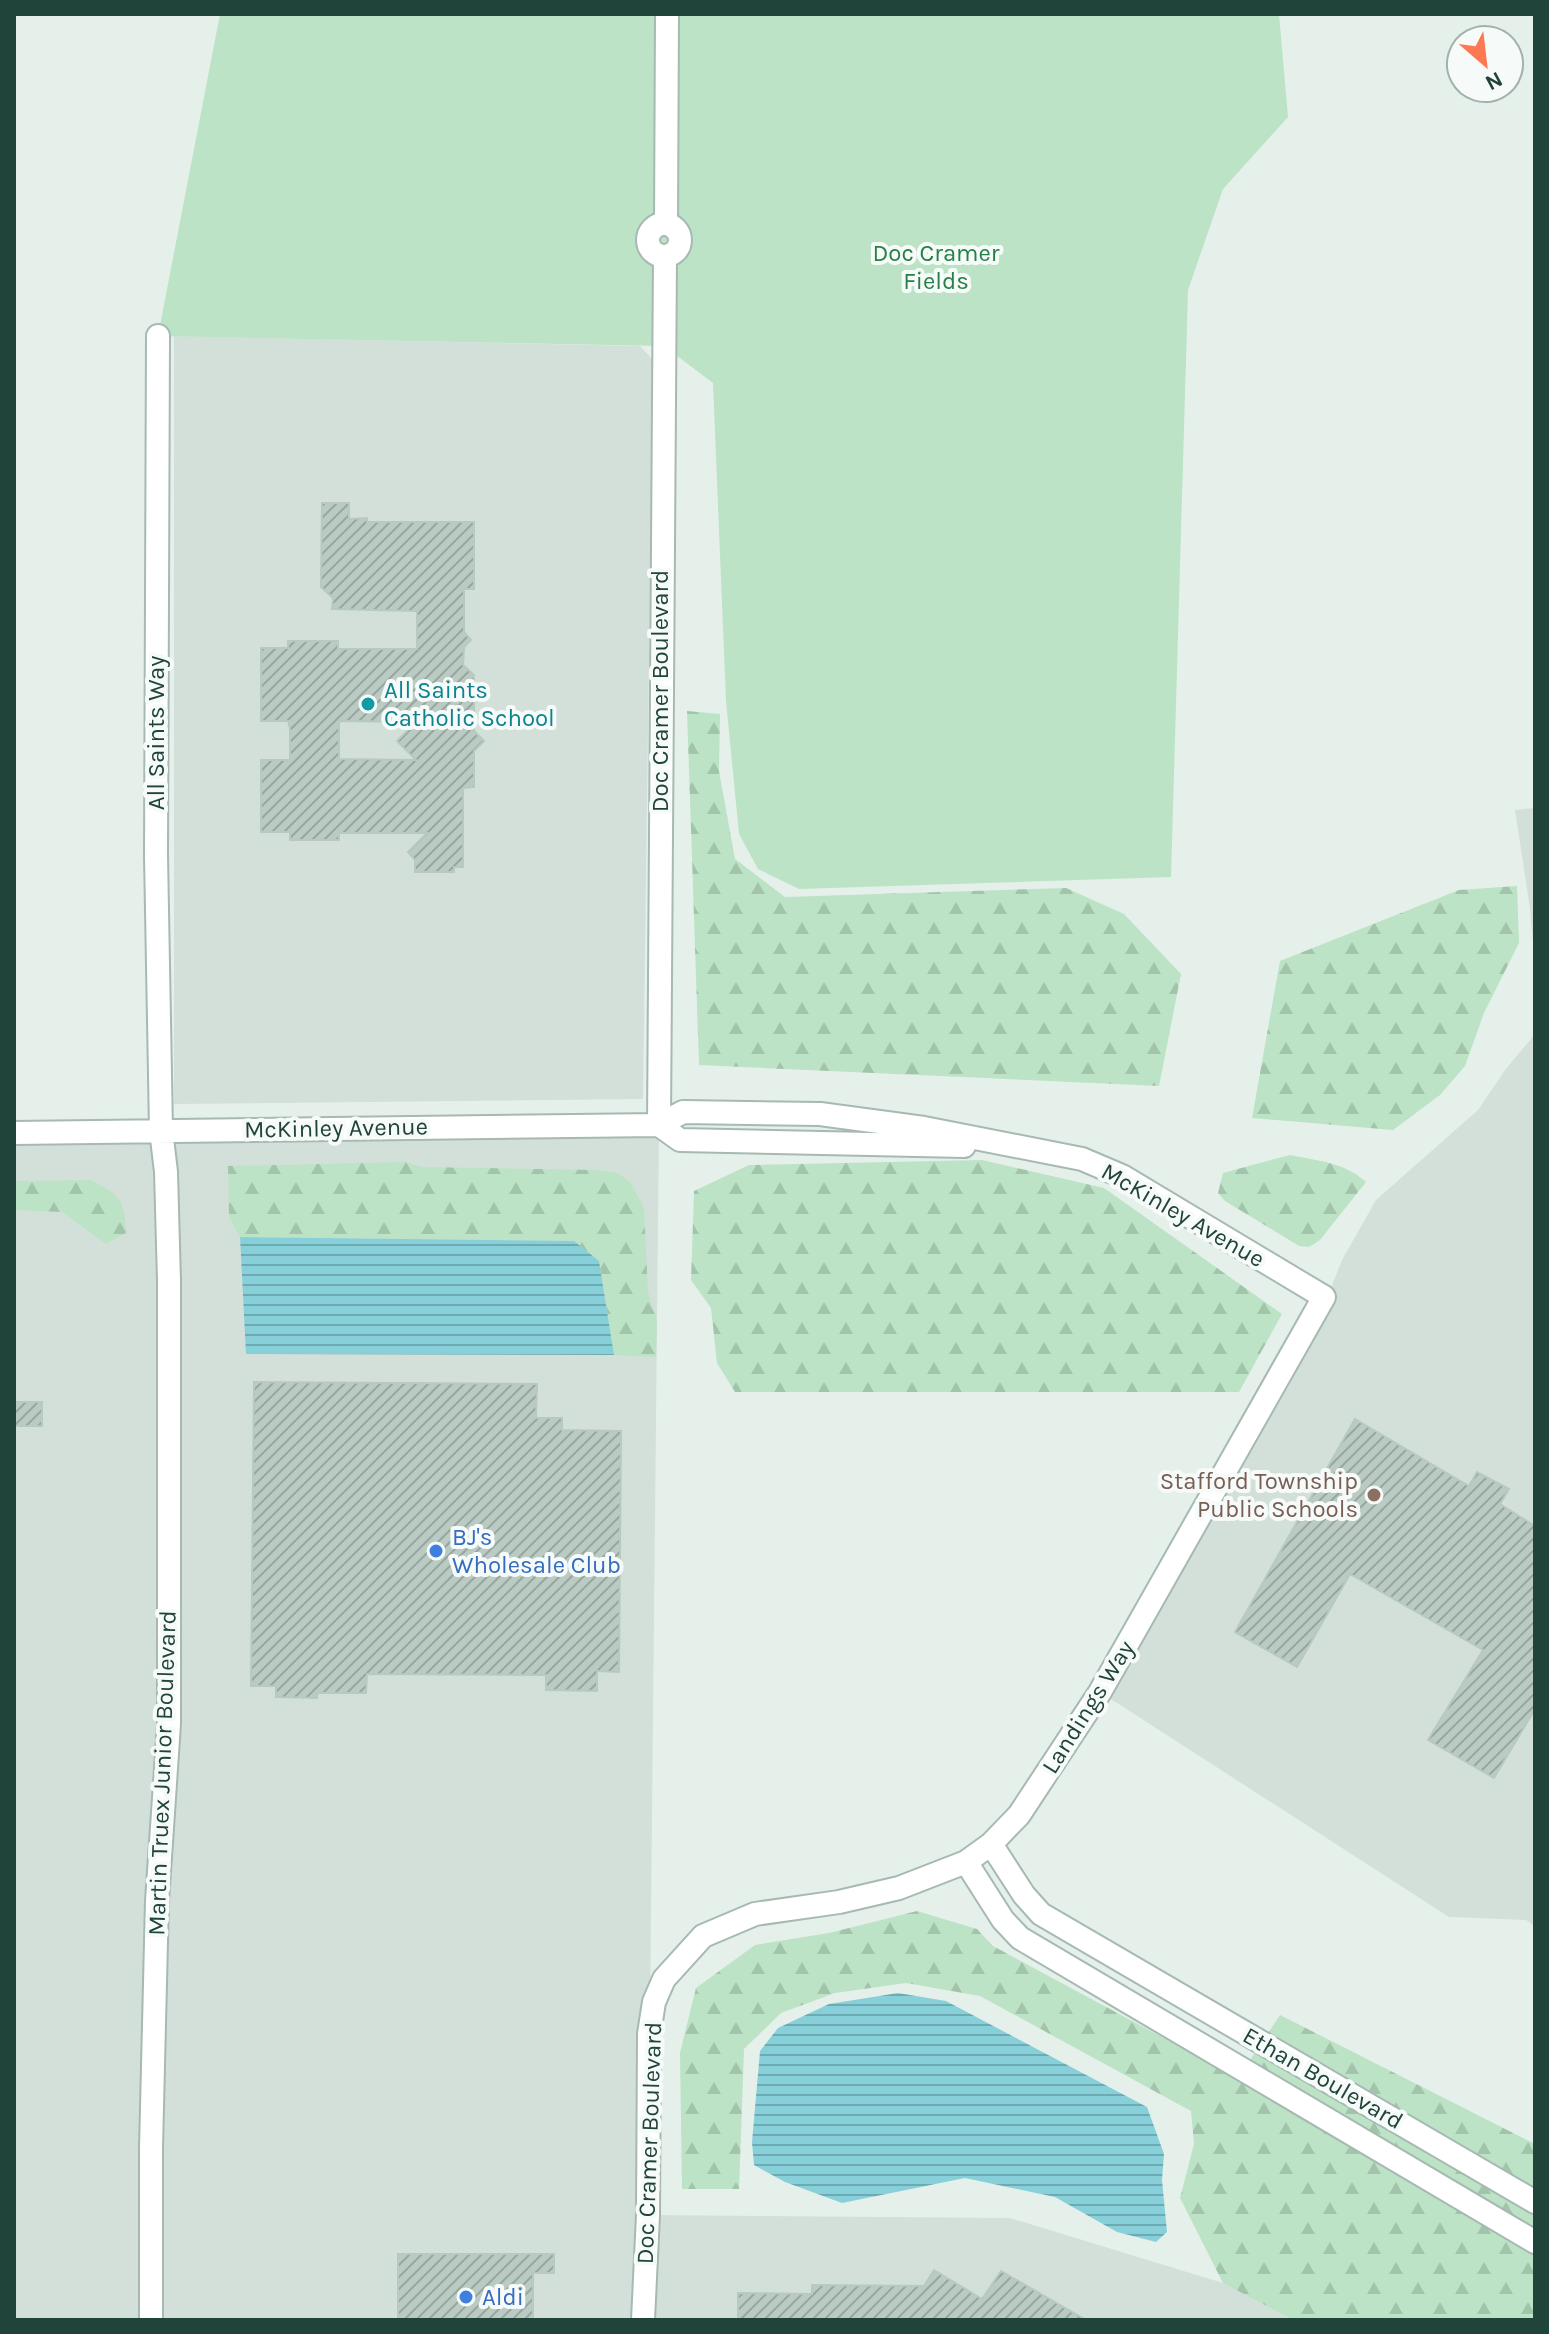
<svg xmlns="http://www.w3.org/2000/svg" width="1549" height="2334" font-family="Karla,sans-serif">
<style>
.built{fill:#d3e0d9}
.green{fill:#bce3c5}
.forest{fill:url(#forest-firs)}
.water{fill:url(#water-rules)}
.building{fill:url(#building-hatch);stroke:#b6cac1;stroke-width:2;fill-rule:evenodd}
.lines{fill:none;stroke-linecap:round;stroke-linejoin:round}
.street-casing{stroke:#a6b9b2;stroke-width:26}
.street{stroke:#fff;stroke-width:22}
.culture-dot{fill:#0f9aa8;stroke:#f6fbf9;stroke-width:3}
.education-dot{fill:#8d6e63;stroke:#f6fbf9;stroke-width:3}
.shop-dot{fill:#3f7fe0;stroke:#f6fbf9;stroke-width:3}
.labels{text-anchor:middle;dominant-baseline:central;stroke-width:8;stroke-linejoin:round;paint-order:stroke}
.park-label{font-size:24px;fill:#268146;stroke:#f6fbf9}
.culture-label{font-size:24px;fill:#0d838f;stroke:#f6fbf9;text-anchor:start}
.street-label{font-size:24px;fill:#21443a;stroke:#f6fbf9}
.education-label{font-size:24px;fill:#785e54;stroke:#f6fbf9;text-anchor:end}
.shop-label{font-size:24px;fill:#366cbe;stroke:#f6fbf9;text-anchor:start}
</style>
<defs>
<pattern id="forest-firs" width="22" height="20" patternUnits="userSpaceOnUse" patternTransform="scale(2)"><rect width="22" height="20" fill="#bce3c5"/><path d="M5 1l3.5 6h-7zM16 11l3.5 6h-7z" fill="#a1c4aa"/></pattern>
<pattern id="water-rules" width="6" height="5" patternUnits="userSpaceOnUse" patternTransform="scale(2)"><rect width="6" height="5" fill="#87d0da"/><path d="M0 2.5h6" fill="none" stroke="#6eaab2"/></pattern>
<pattern id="building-hatch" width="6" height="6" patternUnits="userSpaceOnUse" patternTransform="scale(2)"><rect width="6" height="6" fill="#bacbc3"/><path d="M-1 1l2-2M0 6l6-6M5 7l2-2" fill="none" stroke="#97a69f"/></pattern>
</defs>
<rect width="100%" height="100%" fill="#e5f0eb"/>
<path class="built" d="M174,336L640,346L653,360L643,1099L174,1104Z
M1535,808V967L1530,909L1515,810Z
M1535,1034V1926L1526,1920L1449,1917L1100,1692L1327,1298L1342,1260L1376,1200L1478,1110L1505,1070Z
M659,1125L648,2215L1010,2218L1223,2283L1293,2320H14V1132Z"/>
<path class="green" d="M220,14H1279L1288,117L1223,189L1188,290L1171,877L799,889L758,869L739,834L726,701L713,383L664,346L158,336Z"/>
<path class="forest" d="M687,711L720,714L719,771L735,859L785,897L1066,888L1124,914L1181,974L1159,1086L699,1065Z
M1517,886L1519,943L1484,1013L1465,1066L1440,1095L1393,1130L1252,1118L1280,961L1459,890Z
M1290,1155C1318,1161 1344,1162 1366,1182L1320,1240L1309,1247L1299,1246L1225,1201L1218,1193L1223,1173Z
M982,1160L1104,1188L1282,1314L1239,1392H735L717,1363L711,1308L691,1280L694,1191L749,1165Z
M406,1162L422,1167L598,1170L618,1173L631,1183L644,1208L648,1292L657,1320L656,1357L614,1355L599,1262L574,1241L240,1237L229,1217L228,1166Z
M91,1180C120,1195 125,1200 126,1233L106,1244L62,1212L14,1210V1181Z
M917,1911L977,1929L993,1946L1238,2078L1280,2015L1535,2144V2320H1293L1223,2283L1180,2198L1194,2144L1191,2111L980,1996L906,1983L835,1993L781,2013L744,2049L739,2189H682L680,2053L696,1988L755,1945L829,1933Z"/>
<path class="water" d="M240,1237L574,1241L599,1261L614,1355L246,1354Z
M898,1993L946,2001L1147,2107L1164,2154L1162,2180L1167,2232L1156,2242L1117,2232L1055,2197L965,2178L842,2203L785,2182L754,2165L752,2142L760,2051L778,2028L829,2004Z"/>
<path class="building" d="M322,503H349V519L367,518V522H474V589H464V632L471,640L464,647L463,665L474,675V731L484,741L474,751V787L463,788V867H454V872H415V860L408,852L427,833H339V840H290V832H261V760H290V728L288,721H261V648H288V641H338V649H417V611L332,609L333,598L321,587ZM339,721L416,722L397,741L416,760L339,759Z
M254,1382L537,1384L536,1418H562V1430L621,1431L619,1672L597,1671V1691L546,1690V1675L367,1674L366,1693H317V1698L276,1697V1686H251Z
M14,1402H42V1426H14Z
M1355,1419L1469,1486L1477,1472L1509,1489L1500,1504L1535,1526V1709L1494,1778L1428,1740L1483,1650L1350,1574L1297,1667L1235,1632Z
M398,2254H554V2273H533V2320H398Z
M934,2270L982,2299L1001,2271L1086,2320H738V2293L812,2294V2285L924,2286Z"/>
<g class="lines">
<g class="street-casing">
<path id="street" d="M666,223L667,14
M648 240a16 16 0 1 1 32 0a16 16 0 1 1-32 0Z
M659,1125L665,256
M659,1125L680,1140L964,1146
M14,1133L659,1125L683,1112L820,1114L924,1128L1082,1159L1122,1176L1324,1297L1100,1692L1019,1815L991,1844L966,1862L899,1888L839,1902L755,1914L703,1936L664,1979L654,2002L649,2034L648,2215L643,2320
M991,1844L1024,1895L1041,1914L1535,2202
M966,1862L1003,1920L1020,1938L1535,2242
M151,2320V2148L157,1901L169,1724V1281L166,1172L161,1130L156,855L158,336"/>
</g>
<use href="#street" class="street"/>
</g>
<circle class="culture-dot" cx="368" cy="704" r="8"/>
<circle class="education-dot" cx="1374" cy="1495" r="8"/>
<g class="shop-dot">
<circle cx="436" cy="1551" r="8"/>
<circle cx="466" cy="2297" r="8"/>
</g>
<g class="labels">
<g class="park-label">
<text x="936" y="253">Doc Cramer<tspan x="936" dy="28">Fields</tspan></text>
</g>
<g class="culture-label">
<text x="384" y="690">All Saints<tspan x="384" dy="28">Catholic School</tspan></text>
</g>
<g class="street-label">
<text transform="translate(660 691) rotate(-90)">Doc Cramer Boulevard</text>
<text transform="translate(156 733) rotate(-90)">All Saints Way</text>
<text transform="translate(336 1128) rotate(-1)">McKinley Avenue</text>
<text transform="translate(1183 1215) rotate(30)">McKinley Avenue</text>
<text transform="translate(1088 1707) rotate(-58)">Landings Way</text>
<text transform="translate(162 1773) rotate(-88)">Martin Truex Junior Boulevard</text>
<text transform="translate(1323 2078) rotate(30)">Ethan Boulevard</text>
<text transform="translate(649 2143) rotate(-88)">Doc Cramer Boulevard</text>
</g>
<g class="education-label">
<text x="1358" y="1481">Stafford Township<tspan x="1358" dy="28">Public Schools</tspan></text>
</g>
<g class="shop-label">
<text x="452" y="1537">BJ's<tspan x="452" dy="28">Wholesale Club</tspan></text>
<text x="482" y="2297">Aldi</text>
</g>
</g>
<rect width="1549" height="2334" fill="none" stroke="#21443a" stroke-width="32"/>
<g transform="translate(1485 64) rotate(152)"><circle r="38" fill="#f6fbf9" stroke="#a1b2ad" stroke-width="2"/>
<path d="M0-6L14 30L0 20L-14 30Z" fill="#ff7854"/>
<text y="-12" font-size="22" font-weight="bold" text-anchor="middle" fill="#21443a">N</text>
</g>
</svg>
